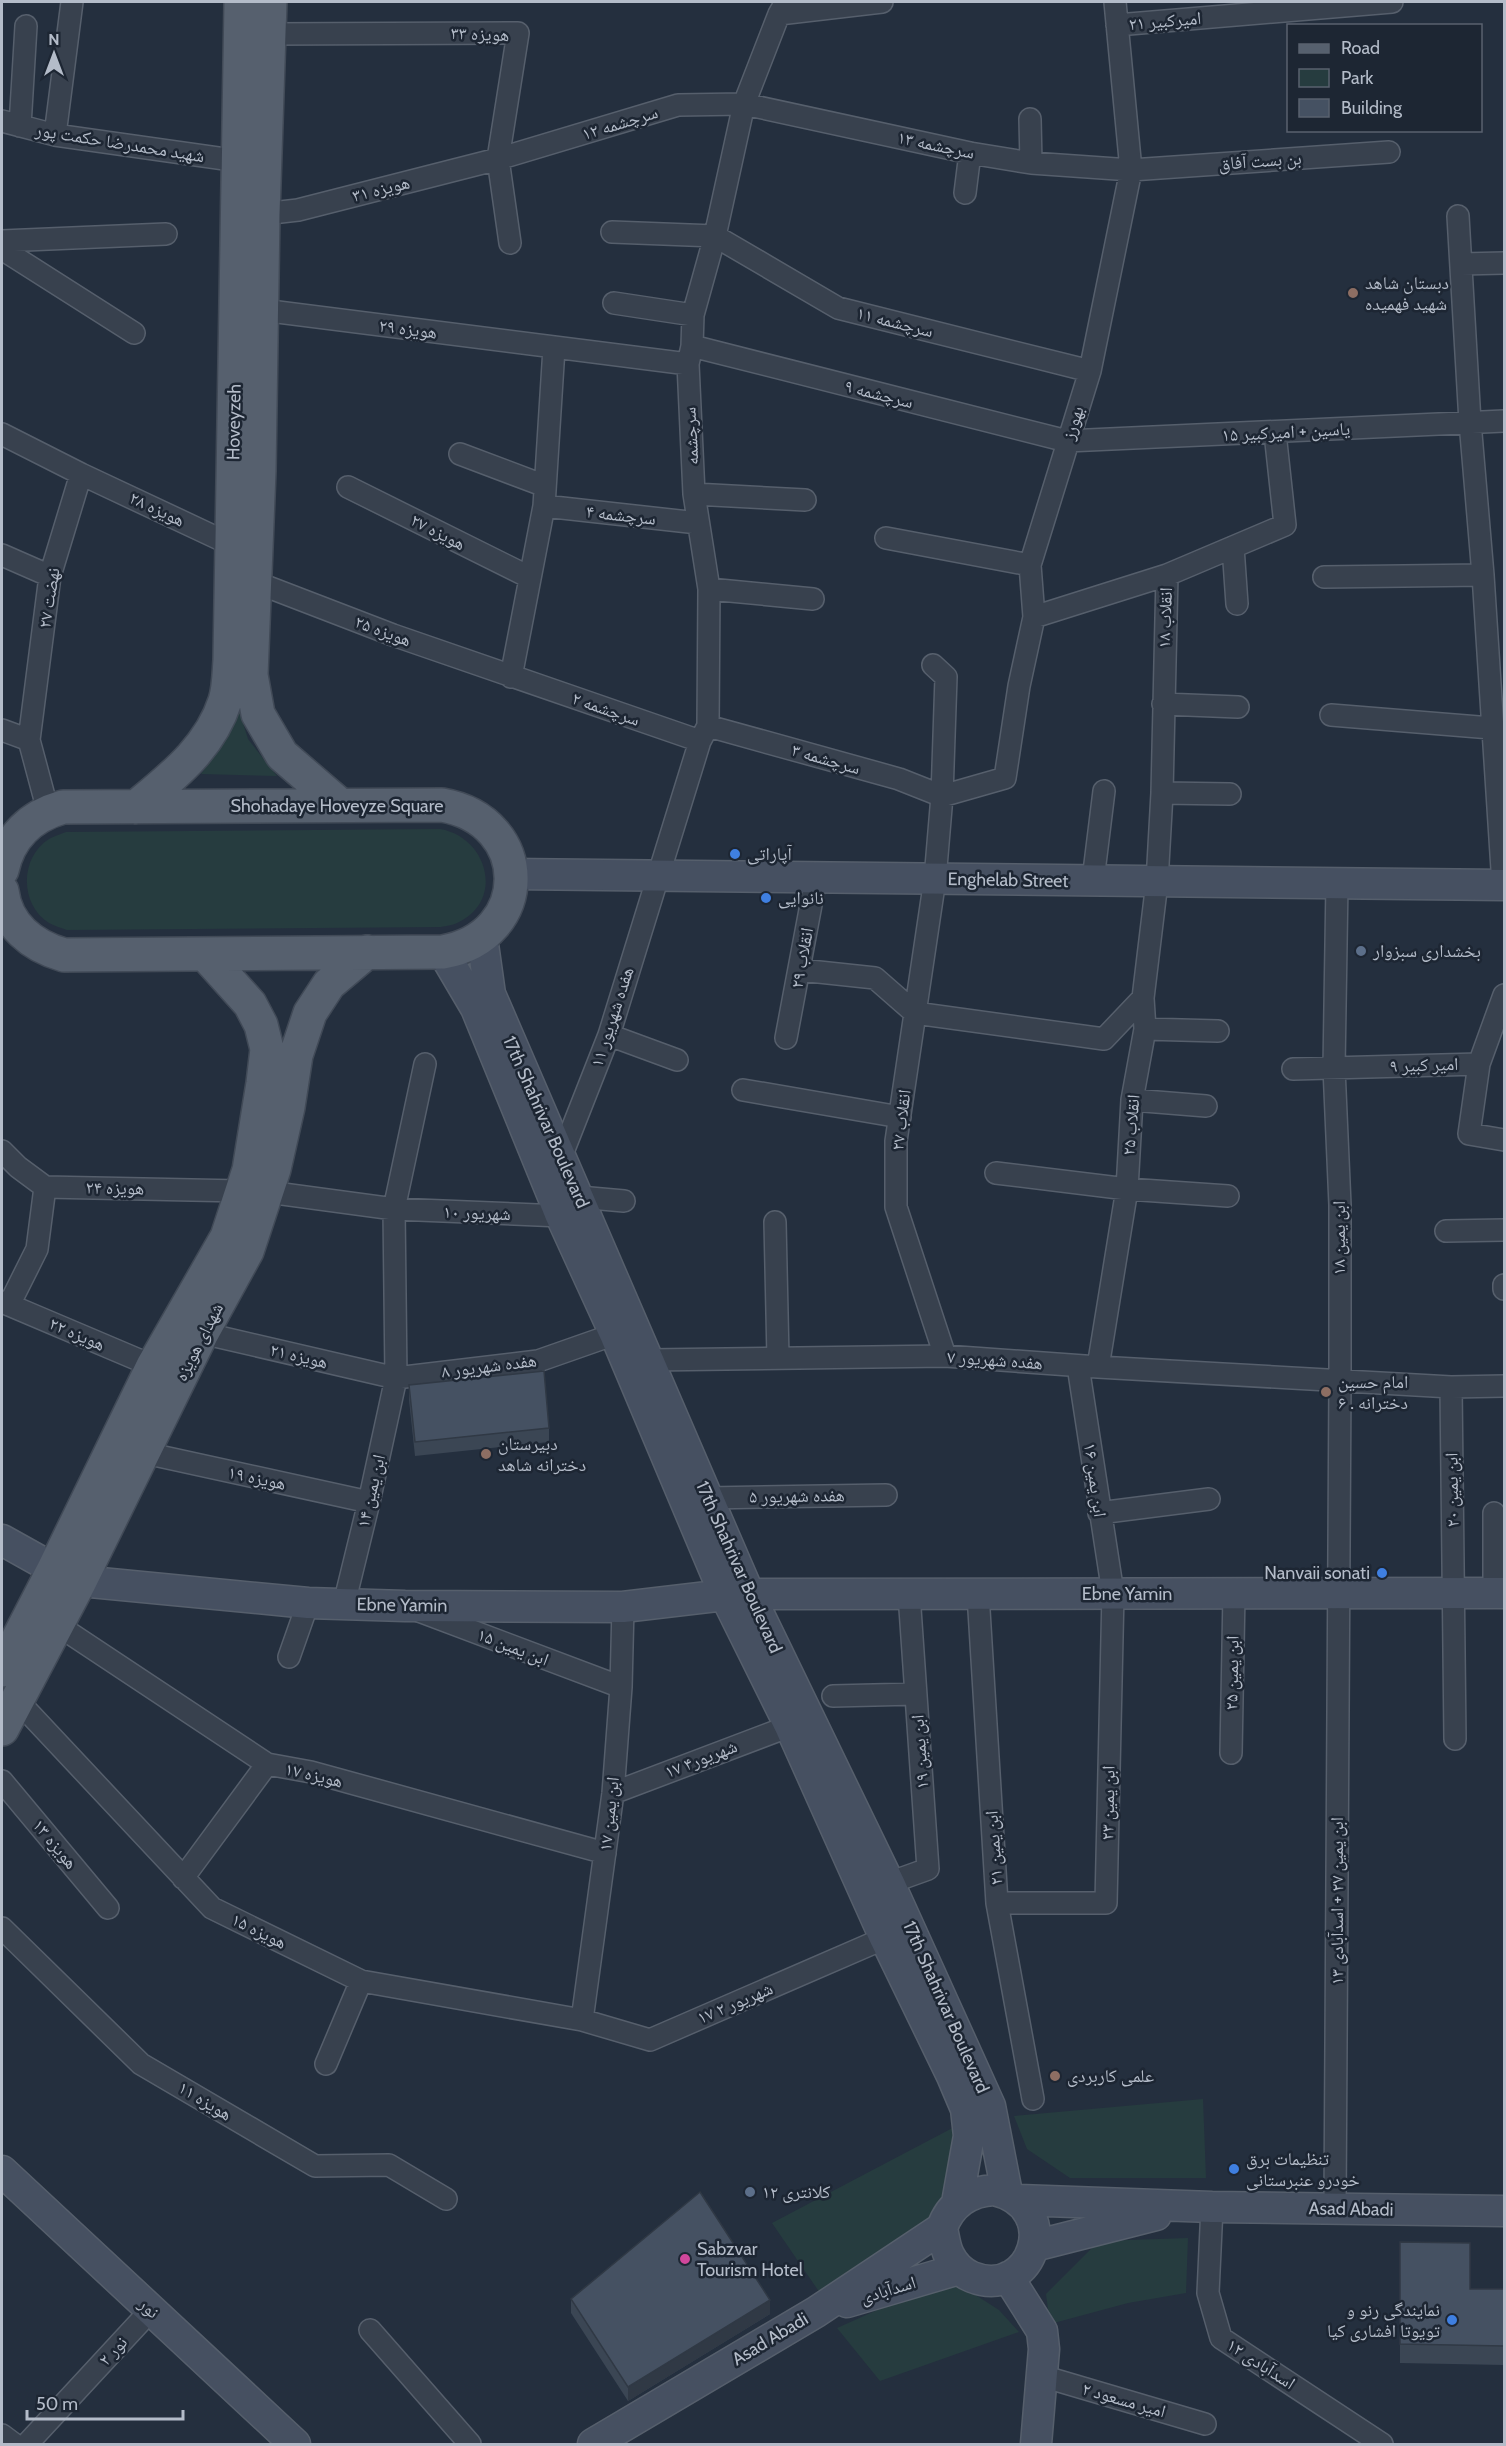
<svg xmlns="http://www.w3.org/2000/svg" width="1506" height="2446" font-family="Cabin,'Noto Naskh Arabic',sans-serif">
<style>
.green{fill:#263c3f}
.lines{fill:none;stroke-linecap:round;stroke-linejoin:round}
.street-casing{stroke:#565f6c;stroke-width:24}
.secondary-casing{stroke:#565f6c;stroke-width:33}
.primary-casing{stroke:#414a57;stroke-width:36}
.street{stroke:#38414e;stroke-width:21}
.secondary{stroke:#465061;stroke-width:30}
.primary{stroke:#56606e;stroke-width:33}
.wall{fill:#3b4654}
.shaded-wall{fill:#303945}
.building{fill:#455162;stroke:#303945;stroke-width:1.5}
.education-dot{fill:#8d6e63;stroke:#1d2633;stroke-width:2}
.shop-dot{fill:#3f7fe0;stroke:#1d2633;stroke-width:2}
.service-dot{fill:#5c6f8a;stroke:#1d2633;stroke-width:2}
.hotel-dot{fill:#d1479c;stroke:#1d2633;stroke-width:2}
.labels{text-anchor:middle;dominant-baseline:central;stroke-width:5;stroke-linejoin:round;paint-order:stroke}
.street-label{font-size:18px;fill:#b4bcc9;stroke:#1d2633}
.poi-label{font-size:18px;fill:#b4bcc9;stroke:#1d2633;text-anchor:start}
</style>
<rect width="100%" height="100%" fill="#242f3e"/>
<path class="green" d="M238,707L248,739L277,776L201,774L223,744Z
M440,829C487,837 505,899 459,922C454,925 446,926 441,927L67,930C62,928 54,926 49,923C20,905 19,858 49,839C54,836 61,834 66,832Z
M1203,2099L1206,2178H1070L1027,2149L1014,2116Z
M962,2123L949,2206L822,2296L772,2223Z
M1188,2238L1186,2293L1128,2303L1050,2324L1046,2294L1099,2241Z
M949,2278L999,2310L1019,2332L880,2381L837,2328Z"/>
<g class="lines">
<g class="street-casing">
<path id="street" d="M779,14L882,2
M1117,25L1392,2
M269,34L518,33L498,159L510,243
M1030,119L1031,163
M2,121L55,135L239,161
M20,126L26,26
M55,135L72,2
M965,193L970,153
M263,214L298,210L498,159L678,105L744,104L970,153L1031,163L1131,170L1389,152
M1458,216L1470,422L1483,575L1503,885
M612,232L715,236L838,308L1090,371
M2,241L166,234
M2,249L134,333
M1461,264L1504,263
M614,303L693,315
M262,310L688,364
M692,346L1067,441L1504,421
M2,434L81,474L50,576L29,740L48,811
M460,454L545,486
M81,474L232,545
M348,487L529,577
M694,494L805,500
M544,506L698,523
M886,538L1030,565
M1233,547L1237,604
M2,555L50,576
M1324,577L1483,575
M255,582L393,635L700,741
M709,589L813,599
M1034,617L1167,575
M933,665L946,677L942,796L935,879L896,1141V1207L945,1356
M511,677L544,506L554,348
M1163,704L1238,707
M1331,715L1491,728
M708,726L899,779L942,796
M2,730L29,740
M1162,793L1230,794
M942,796L1005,778L1019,686L1034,617L1030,565L1090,371L1131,170L1115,2
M1093,880L1104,791
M800,970L875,978L915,1013L1104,1039L1143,998
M1145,1029L1218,1031
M609,1035L677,1060
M786,1038L816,878
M1479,1064L1504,995
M1293,1069L1479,1064L1469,1134L1504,1140
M743,1090L900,1117
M1132,1100L1206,1106
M2,1151L18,1167L45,1187L241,1191
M561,1157L609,1035L700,741L708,726L709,589L694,494L688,364L692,346L693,315L715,236L744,104L779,14L786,2
M996,1173L1127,1189L1228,1196
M268,1192L394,1209L561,1216
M579,1197L624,1201
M775,1222L778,1358
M1446,1231L1504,1230
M1504,1285V1289
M2,1302L153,1366
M9,1305L37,1249L45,1187
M202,1333L396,1378L538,1361L615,1334
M650,1360L945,1356L1098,1367L1451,1387L1504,1386
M1098,1367L1127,1189L1132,1100L1145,1029L1143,998L1157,882L1162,793L1167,575L1285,525L1275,433
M1451,1387L1455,1739
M145,1453L369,1502
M707,1498L886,1495
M1099,1513L1209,1499
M1494,1513V1593
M978,1594L997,1903L1033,2099
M344,1604L369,1502L396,1378L394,1209L425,1064
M419,1611L621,1687
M56,1624L267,1764L311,1772L605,1853
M289,1657L308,1603
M833,1696L915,1694
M16,1699L212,1908L361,1981L582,2020L650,2040L885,1938
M1231,1753L1234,1593
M2,1781L108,1908
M613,1793L790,1726
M183,1878L267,1764
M889,1883L928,1869L909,1594
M997,1903H1106L1113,1593L1078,1366
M2,1928L141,2064L315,2166L389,2165L446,2199
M582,2020L613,1793L621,1687L623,1607
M326,2064L361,1981
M1212,2207L1208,2293L1221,2338L1382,2444
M1335,2208L1340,1381V1205L1334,1068L1337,883
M370,2330L470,2444
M1042,2376L1205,2424
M2,2435L14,2444
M27,2444L151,2310"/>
</g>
<g class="secondary-casing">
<path id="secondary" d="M511,874L1504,885
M482,937L490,994L749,1594L889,1883L990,2106L1007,2193
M443,952L476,1008L561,1216L615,1334L725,1595L790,1726L885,1938L952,2076L966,2109L969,2136L957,2203
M2,1540L54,1569
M80,1581L308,1603L405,1606L623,1607L725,1595L749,1594L1504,1593
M2,2171L295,2444
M994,2190C1066,2207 1032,2301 972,2277C962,2273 954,2265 949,2255C945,2247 944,2237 942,2228C950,2204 970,2191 994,2190Z
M1019,2200L1212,2207L1504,2211
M1034,2246L1156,2215
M1008,2277L1042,2331L1044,2349L1036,2444
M847,2302L959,2269
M593,2444L816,2312L942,2228"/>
</g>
<g class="primary-casing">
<path id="primary" d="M270,2L263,214L259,471L251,675L258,714L282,755L340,805
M136,807C172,777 210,748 225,701C229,689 229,673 230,660L241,2
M2,870C9,836 31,816 63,807L442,805C534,821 534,936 443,952L64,955C32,946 6,925 2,891
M2,1670L54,1569L153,1366L227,1237L249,1170L263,1083L267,1049L261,1025L250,1004L205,954
M2,1729L80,1581L202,1333L247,1251L274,1169L288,1107L296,1055L310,1013L329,984L367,952"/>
</g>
<use href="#street" class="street"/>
<use href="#secondary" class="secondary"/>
<use href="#primary" class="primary"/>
</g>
<path class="wall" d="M409,1385L549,1428V1442L415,1456L409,1400Z
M1400,2242L1470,2289H1504V2365L1400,2363Z
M571,2299L770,2314L628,2401L571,2313Z"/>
<path class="shaded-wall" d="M770,2300V2314L628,2401V2387Z"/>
<path class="building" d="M544,1371L549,1428L415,1442L409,1385Z
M700,2192L770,2300L628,2387L571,2299Z
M1400,2242L1470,2243V2289H1504V2346L1400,2344Z"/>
<g class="education-dot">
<circle cx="1353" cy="293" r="6"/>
<circle cx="1326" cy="1392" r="6"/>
<circle cx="486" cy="1454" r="6"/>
<circle cx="1055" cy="2076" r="6"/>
</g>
<g class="shop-dot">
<circle cx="735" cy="854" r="6"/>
<circle cx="766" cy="898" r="6"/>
<circle cx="1382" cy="1573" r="6"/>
<circle cx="1234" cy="2169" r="6"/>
<circle cx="1452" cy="2320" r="6"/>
</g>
<g class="service-dot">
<circle cx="1361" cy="951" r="6"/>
<circle cx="750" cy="2192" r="6"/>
</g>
<circle class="hotel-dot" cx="685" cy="2259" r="6"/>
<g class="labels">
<g class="street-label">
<text transform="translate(1165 21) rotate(-5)">امیرکبیر ۲۱</text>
<text transform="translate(480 34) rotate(2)">هویزه ۳۳</text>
<text transform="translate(620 123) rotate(-17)">سرچشمه ۱۲</text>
<text transform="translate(120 143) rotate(9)">شهید محمدرضا حکمت پور</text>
<text transform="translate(936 145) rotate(12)">سرچشمه ۱۳</text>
<text transform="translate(1260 161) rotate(-4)">بن بست آفاق</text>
<text transform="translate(381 189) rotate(-14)">هویزه ۳۱</text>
<text transform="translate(895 322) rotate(14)">سرچشمه ۱۱</text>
<text transform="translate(408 329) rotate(7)">هویزه ۲۹</text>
<text transform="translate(879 394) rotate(14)">سرچشمه ۹</text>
<text transform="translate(234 422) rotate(-89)">Hoveyzeh</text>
<text transform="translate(1073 423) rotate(-72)">بهورز</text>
<text transform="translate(1286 432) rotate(-3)">یاسین + امیرکبیر ۱۵</text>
<text transform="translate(691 436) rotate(-93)">سرچشمه</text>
<text transform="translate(157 509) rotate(25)">هویزه ۲۸</text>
<text transform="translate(621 515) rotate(6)">سرچشمه ۴</text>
<text transform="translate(438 532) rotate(27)">هویزه ۲۷</text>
<text transform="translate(49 598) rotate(-81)">نهضت ۲۷</text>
<text transform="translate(1165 618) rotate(-88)">انقلاب ۱۸</text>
<text transform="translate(383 631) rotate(20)">هویزه ۲۵</text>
<text transform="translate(606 709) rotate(19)">سرچشمه ۲</text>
<text transform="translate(826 759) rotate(16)">سرچشمه ۳</text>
<text x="337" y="806">Shohadaye Hoveyze Square</text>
<text transform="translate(1008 880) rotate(1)">Enghelab Street</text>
<text transform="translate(802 958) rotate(-80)">انقلاب ۲۹</text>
<text transform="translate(612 1017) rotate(-72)">هفده شهریور ۱۱</text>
<text transform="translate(1424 1065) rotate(-2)">امیر کبیر ۹</text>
<text transform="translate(901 1120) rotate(-83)">انقلاب ۲۷</text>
<text transform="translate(546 1122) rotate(66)">17th Shahrivar Boulevard</text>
<text transform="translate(1131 1125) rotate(-85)">انقلاب ۲۵</text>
<text transform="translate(115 1188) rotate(1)">هویزه ۲۴</text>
<text transform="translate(477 1213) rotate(2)">شهریور ۱۰</text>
<text transform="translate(1339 1238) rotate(-90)">ابن یمین ۱۸</text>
<text transform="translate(77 1334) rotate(23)">هویزه ۲۲</text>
<text transform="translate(199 1342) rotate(-63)">شهدای هویزه</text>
<text transform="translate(299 1356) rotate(13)">هویزه ۲۱</text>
<text transform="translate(995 1360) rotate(4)">هفده شهریور ۷</text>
<text transform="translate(489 1366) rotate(-7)">هفده شهریور ۸</text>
<text transform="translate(257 1478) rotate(12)">هویزه ۱۹</text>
<text transform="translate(1095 1480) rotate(82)">ابن یمین ۱۶</text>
<text transform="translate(1452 1490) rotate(-91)">ابن یمین ۲۰</text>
<text transform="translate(371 1491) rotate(-77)">ابن یمین ۱۴</text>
<text transform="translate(797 1496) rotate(-1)">هفده شهریور ۵</text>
<text transform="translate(739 1567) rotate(66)">17th Shahrivar Boulevard</text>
<text x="1127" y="1594">Ebne Yamin</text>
<text transform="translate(402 1605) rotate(1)">Ebne Yamin</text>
<text transform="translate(513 1647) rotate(21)">ابن یمین ۱۵</text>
<text transform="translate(1232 1673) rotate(-89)">ابن یمین ۲۵</text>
<text transform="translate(920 1752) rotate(-94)">ابن یمین ۱۹</text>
<text transform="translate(701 1759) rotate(-21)">۱۷ شهریور۴</text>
<text transform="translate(314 1775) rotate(13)">هویزه ۱۷</text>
<text transform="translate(1108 1803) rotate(-89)">ابن یمین ۲۳</text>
<text transform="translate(609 1814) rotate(-84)">ابن یمین ۱۷</text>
<text transform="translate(55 1844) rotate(50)">هویزه ۱۳</text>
<text transform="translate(994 1848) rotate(-94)">ابن یمین ۲۱</text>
<text transform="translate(1337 1901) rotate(-90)">ابن یمین ۲۷ + اسدآبادی ۱۳</text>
<text transform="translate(259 1931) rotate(26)">هویزه ۱۵</text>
<text transform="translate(735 2003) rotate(-23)">۱۷ شهریور ۲</text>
<text transform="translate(946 2007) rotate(66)">17th Shahrivar Boulevard</text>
<text transform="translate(205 2101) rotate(31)">هویزه ۱۱</text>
<text transform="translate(1351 2209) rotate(1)">Asad Abadi</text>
<text transform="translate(888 2290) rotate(-17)">اسدآبادی</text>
<text transform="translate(149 2308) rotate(43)">نور</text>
<text transform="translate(770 2339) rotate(-31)">Asad Abadi</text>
<text transform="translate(113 2351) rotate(-47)">نور ۲</text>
<text transform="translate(1261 2364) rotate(33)">اسدآبادی ۱۲</text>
<text transform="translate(1124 2400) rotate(16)">امیر مسعود ۲</text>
</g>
<g class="poi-label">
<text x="1365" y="283">دبستان شاهد<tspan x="1365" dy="21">شهید فهمیده</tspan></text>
<text x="747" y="854">آپاراتی</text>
<text x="778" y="898">نانوایی</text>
<text x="1373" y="951">بخشداری سبزوار</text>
<text x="1338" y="1382">امام حسین<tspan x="1338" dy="21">۶ . دخترانه</tspan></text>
<text x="498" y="1444">دبیرستان<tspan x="498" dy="21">دخترانه شاهد</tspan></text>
<text x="1370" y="1573" text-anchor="end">Nanvaii sonati</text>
<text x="1067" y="2076">علمی کاربردی</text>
<text x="1246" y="2159">تنظیمات برق<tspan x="1246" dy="21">خودرو عنبرستانی</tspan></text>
<text x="762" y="2192">کلانتری ۱۲</text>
<text x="697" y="2249">Sabzvar<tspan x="697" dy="21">Tourism Hotel</tspan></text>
<text x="1440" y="2310" text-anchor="end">نمایندگی رنو و<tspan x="1440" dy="21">تویوتا افشاری کیا</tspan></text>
</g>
</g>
<rect width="1506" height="2446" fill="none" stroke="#b4bcc9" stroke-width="6"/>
<rect x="1287" y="24" width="195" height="108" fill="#1d2633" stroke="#59626f" stroke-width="1.5"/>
<rect x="1299" y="44" width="30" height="9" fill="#56606e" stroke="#59626f" stroke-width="1.5"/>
<text x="1341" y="54" font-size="18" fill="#b4bcc9">Road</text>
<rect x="1299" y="69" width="30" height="18" fill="#263c3f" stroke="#59626f" stroke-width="1.5"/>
<text x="1341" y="84" font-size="18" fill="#b4bcc9">Park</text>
<rect x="1299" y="99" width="30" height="18" fill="#455162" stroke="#59626f" stroke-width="1.5"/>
<text x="1341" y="114" font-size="18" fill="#b4bcc9">Building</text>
<g transform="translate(54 54)" stroke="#1d2633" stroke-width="4.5" paint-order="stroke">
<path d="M0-4.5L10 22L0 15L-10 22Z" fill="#b4bcc9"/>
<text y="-9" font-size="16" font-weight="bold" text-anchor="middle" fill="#b4bcc9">N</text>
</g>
<path d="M27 2410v9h156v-9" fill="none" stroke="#b4bcc9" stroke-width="3"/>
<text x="36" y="2410" font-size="18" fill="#b4bcc9" stroke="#1d2633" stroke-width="4.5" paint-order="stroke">50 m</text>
</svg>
